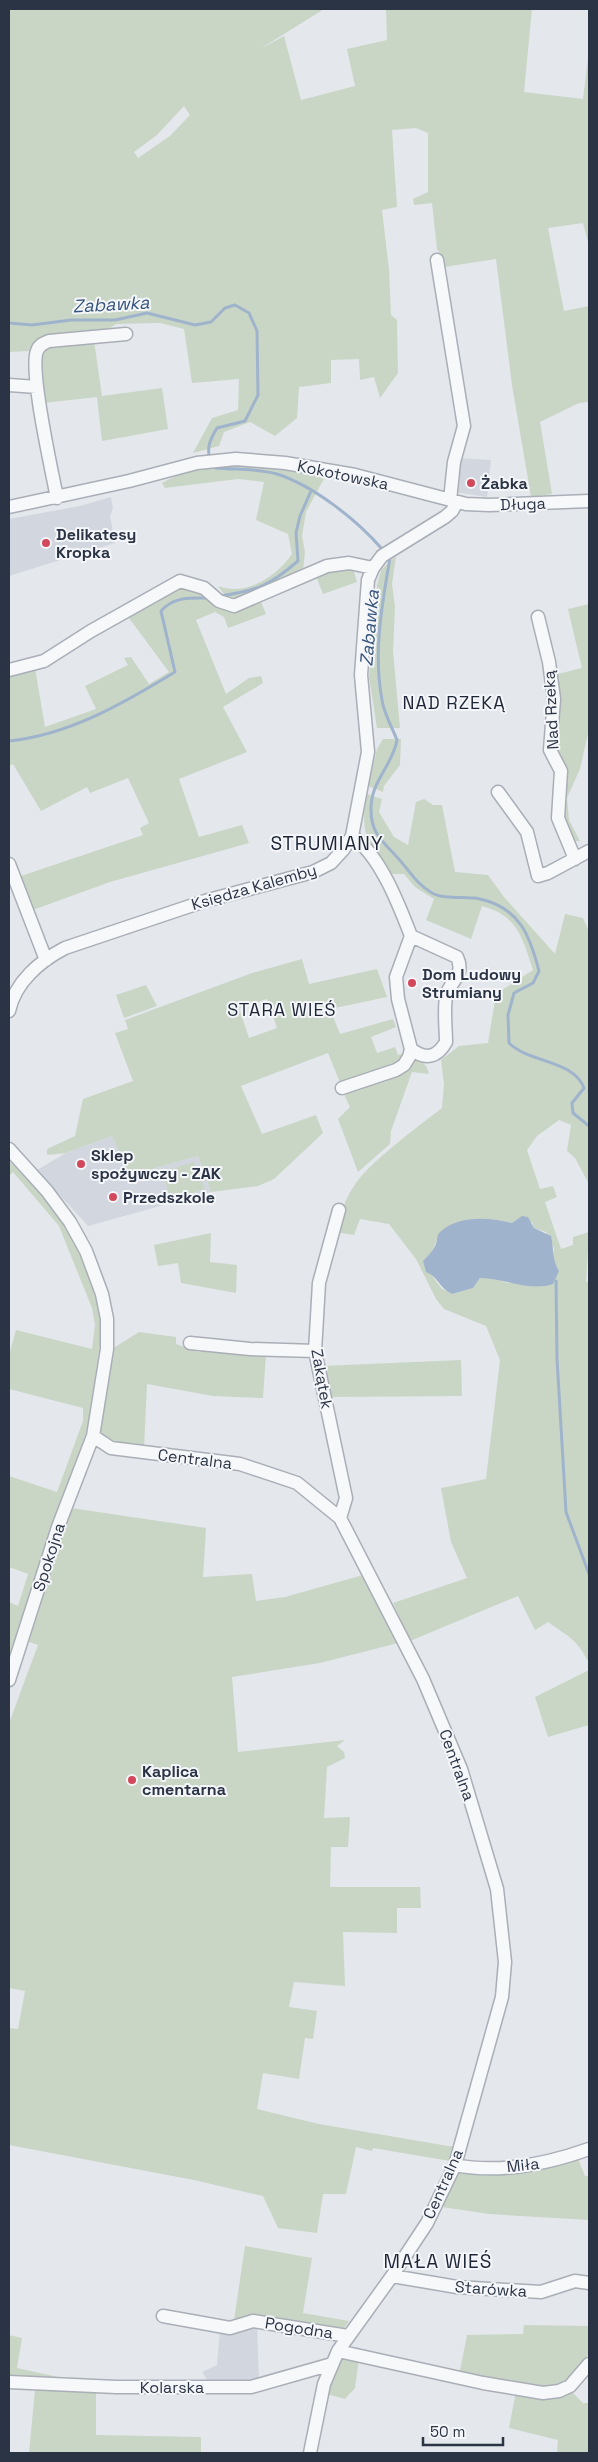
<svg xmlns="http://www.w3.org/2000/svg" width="598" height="2462" font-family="'Space Grotesk',sans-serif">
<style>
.built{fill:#d2d6de}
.green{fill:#c9d6c5;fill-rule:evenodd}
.water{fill:#9fb4cc}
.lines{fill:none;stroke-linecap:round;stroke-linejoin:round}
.stream{stroke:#9fb4cc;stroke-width:3}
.minor-casing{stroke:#a9aeb7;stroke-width:15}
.minor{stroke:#f7f8fa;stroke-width:12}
.poi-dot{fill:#d1495b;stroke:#f4f6f9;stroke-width:2}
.labels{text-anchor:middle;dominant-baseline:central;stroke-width:4;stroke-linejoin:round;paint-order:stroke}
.street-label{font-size:16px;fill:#2b3445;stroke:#f4f6f9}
.poi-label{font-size:16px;font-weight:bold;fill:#2b3445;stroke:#f4f6f9;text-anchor:start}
.water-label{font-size:18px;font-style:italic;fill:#34527a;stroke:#f4f6f9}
.neighbourhood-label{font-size:18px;letter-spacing:1px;fill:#1d2536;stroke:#f4f6f9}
.quarter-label{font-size:19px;letter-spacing:1px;fill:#1d2536;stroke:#f4f6f9}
</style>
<rect width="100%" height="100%" fill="#e4e7ec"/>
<path class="built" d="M459,458L491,460L487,497L455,492Z
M111,497L113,508L110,516L115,543L9,576V519L80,506Z
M112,1136L130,1175L198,1156L211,1192L88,1226L37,1170L66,1153Z
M257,2325L259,2382L210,2384L202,2372L217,2365L220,2329Z"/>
<path class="green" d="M9,9H324L260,49L284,36L301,100L355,86L347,49L387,40L386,9H532L524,92L583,99L589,50V246L583,223L548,228L564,311L589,306V402L579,403L540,422L552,494L531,497L512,385L496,259L444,267L442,256L437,249L432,203L414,205L413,199L428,192V133L416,128L392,130L397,207L382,210L389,270L391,315L397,320L398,373L380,398L374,377L360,380L359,359L331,360V383L299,387L297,418L275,436L250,422L224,432L219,446L193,453L212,418L238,410L239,379L192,383L184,329L160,323L116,324L105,331L33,345L29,351L9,352ZM184,106L190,115L170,136L138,158L134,152L157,135Z
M94,341L102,396L162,388L168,429L102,441L97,397L43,403L38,355L42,347Z
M238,463L326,475L306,512L302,536L305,552L303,571L245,600L226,597L218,586C246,597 277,576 292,554L288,534L256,520L264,482L238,479L165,488L162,483C184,470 213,467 238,463Z
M396,556L392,584L395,607L393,651L400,728H377L369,677L377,585L381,570Z
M352,565L357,582L323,594L316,576Z
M180,584L196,587L214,605L228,611L261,602L266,614L228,628L224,617L215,612L196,620L226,694L249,678L261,676L263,683L223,707L247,752L179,779L199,837L242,825L249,843L110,882L30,911L18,877L143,835L140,828L149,823L128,778L90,793L87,787L41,811L13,764L9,766V676L35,668L45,727L96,709L85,686L128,665L124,658L131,657L149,684L169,672L126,614Z
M589,604V729L580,769L567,798L569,820L580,841H572L563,823L554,748L559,713L558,674L582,668L568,609Z
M383,739H401L400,765L384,786L383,792L368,786L377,749Z
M367,794L382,799L379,812L394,837L408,845L416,802L424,799L433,805H442L455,872L488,875L504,897L555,954L565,914L583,918L589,932V1184L575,1158L567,1151L571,1125L559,1120L537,1136L527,1150L540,1189L553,1186L557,1197L545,1202L561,1249L573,1245V1237L589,1232L586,1281L589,1284V1663C575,1637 571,1639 548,1622L535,1630L518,1596L410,1641L393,1603L467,1578L451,1542L441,1488L486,1479L500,1360L486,1326L444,1309L436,1299L416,1259L389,1224L360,1219L354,1235L335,1232C340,1217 344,1202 352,1189C367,1163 418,1127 442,1108L444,1084L441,1060L459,1046L488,1043L496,994L533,970C522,937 518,916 482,906L471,939L426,920L434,899L415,887L404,874H388C368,843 359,832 367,794ZM475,1219L499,1220L512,1223L517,1221L532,1222L534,1228L546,1232L554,1248L553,1260L559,1271L508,1283L491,1278H480L473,1288L452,1294L441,1288L431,1274V1253L440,1233L451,1225Z
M302,959L309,984L377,969L387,997L330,1009L340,1034L393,1019L396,1027L371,1037L377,1053L395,1047L398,1055L407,1052L399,1065L341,1085L328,1053L241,1086L262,1134L316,1115L323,1133L274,1179L258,1186L211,1192L198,1156L130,1175L112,1136L66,1153L47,1155V1149L75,1136L83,1099L133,1081L115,1033L128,1029L125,1020L252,973ZM267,999L277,1028L249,1038L239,1008Z
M146,985L157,1006L124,1018L116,995Z
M412,1057C422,1061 427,1064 429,1074L412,1072L391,1131L390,1144L358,1172L338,1119L350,1107L343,1092Z
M9,1162C17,1166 24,1175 31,1183C65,1219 100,1281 102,1332L87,1430L9,1663V1602L18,1606L28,1574L9,1567V1476L57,1492L83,1421V1408L9,1389V1355L16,1330L92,1349L95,1325L92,1308L59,1226L13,1172L9,1176Z
M194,1162L205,1189L171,1199L162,1172Z
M211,1233L210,1262L237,1265L236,1293L181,1283L178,1263L158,1266L154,1245Z
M139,1332L176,1337V1344L198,1352L210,1349L266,1353L263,1398L213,1396L147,1384L144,1448C127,1445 111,1442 98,1430L112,1349Z
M461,1360L462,1396L328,1397L322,1366Z
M71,1508L206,1528L203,1577L252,1574L256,1601L285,1597L363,1575L398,1643L320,1663L232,1677L238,1752L345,1740L337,1746L344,1752L345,1758L327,1767L324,1818L350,1817L348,1847H331L330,1887H420L421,1908H397V1933L343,1932L345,1986L294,1982L289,2007L317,2011L313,2039L305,2038L299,2079L263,2073L257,2109L319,2124L454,2147L450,2161L373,2148L372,2151L356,2147L346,2194H323L317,2233L278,2228L263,2196L194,2180L9,2145V2028L18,2029L25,1991L9,1988V1723L38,1645L29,1642Z
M589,1670V1725L548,1737L535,1697Z
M577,2156L585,2176H589V2220L489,2214L442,2207L458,2171Z
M245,2246L312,2258L303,2313L349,2321L342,2331L252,2317L234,2320Z
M524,2325L588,2326L589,2351L573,2393L583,2403H589V2453H557L558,2440L509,2428L517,2386L459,2375L467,2335L523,2334Z
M9,2335L22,2338L17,2368L76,2381L9,2380Z
M345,2356L359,2359L355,2388L345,2399L327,2394L335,2371Z
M35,2390L96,2392V2435L201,2437V2453H29Z"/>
<path class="water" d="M522,1216L528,1217L534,1228L551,1236C554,1249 552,1260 559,1271L553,1284C529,1292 504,1278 480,1278L473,1288L452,1294C440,1289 438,1276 426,1272L423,1261C427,1257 432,1252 435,1246C438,1241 436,1236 440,1232C458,1215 490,1217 512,1223Z"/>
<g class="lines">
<path class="stream" d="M9,323L32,325L71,320H115L147,313L195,325L211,322L225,308L235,305L249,313L257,331L258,395L245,421L217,428C211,438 206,447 210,459
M212,465L216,468C236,470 257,468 277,474C314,486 357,520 382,549
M390,558C382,605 373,652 382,700C384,714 392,727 397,740C393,765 370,782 371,810C371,832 381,840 395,855C408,868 415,883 432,893C445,900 465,896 480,899C520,908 530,936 539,971L533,983L514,993L508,1015L509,1043C529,1063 574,1060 584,1088L572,1103L573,1113L589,1126
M221,596C258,590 269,586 298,561L296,533L300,516L311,491
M9,741C69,735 124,703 175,672L161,611C174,596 191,598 210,598
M556,1281L557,1359L566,1512L589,1574"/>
<g class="minor-casing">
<path id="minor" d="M437,260L464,426L454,462L450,500
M9,385L37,387
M57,498C52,471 29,371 37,351C39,345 44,343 49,341L126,334
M9,507L129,481L197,463L236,459L285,463L355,475L466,504L489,505L589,501
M538,617L549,662L554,699L550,750L561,771L558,818L575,859
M9,670L44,661L91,631L180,581L204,588L219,601L234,606L327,566L349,563L373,568
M498,792L527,832L538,876L548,873L589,851
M9,864L46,960
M411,936L457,957C465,974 452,980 447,993C443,1004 446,1029 446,1042C437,1058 425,1060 411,1049
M9,1011C15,982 40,961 65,948L205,901L313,872L331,863L343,850L352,836L368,752L361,675L368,580L373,568L382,556L445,517L452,511L457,502
M342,1088L396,1070L404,1065L409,1057L411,1049L398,999L396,977L411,936C399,905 380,855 352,836
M9,1149L47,1191L70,1222L86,1251L102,1294L107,1319V1349L93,1436L58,1527L9,1680
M339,1210L319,1283L315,1351L346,1498L340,1518
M190,1343L250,1349L315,1351
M93,1436L111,1448L240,1464L297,1483L340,1518L423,1679L461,1769L497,1889L505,1962L502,1997L455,2165L427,2223L392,2276L338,2351L324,2384L310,2453
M455,2165C500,2174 547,2164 589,2149
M392,2276L457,2287L541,2292L575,2281L589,2283
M163,2316L230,2328L253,2321L348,2336
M338,2351L483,2383L543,2393L559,2391L570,2386L589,2364
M9,2382L116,2387H251L332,2364"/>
</g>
<use href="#minor" class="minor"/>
</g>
<g class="poi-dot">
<circle cx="471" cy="483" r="5"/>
<circle cx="46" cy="543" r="5"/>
<circle cx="412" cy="983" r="5"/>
<circle cx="81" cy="1164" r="5"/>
<circle cx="113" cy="1197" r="5"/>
<circle cx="132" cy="1780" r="5"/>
</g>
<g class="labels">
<g class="street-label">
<text transform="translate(343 475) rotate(12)">Kokotowska</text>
<text transform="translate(523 504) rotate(-2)">Długa</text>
<text transform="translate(551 710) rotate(-93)">Nad Rzeką</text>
<text transform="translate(254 887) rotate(-16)">Księdza Kalemby</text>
<text transform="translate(322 1379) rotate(80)">Zakątek</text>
<text transform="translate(195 1459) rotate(7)">Centralna</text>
<text transform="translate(49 1557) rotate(-72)">Spokojna</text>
<text transform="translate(457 1765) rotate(70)">Centralna</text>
<text transform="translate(523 2165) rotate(-6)">Miła</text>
<text transform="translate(443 2184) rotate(-66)">Centralna</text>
<text transform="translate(491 2289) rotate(4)">Starówka</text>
<text transform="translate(299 2328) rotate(9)">Pogodna</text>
<text x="172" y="2387">Kolarska</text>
</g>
<g class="poi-label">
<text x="481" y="483">Żabka</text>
<text x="56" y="534">Delikatesy<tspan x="56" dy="18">Kropka</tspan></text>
<text x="422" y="974">Dom Ludowy<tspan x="422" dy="18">Strumiany</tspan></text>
<text x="91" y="1155">Sklep<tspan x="91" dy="18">spożywczy - ZAK</tspan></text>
<text x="123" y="1197">Przedszkole</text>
<text x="142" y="1771">Kaplica<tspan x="142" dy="18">cmentarna</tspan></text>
</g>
<g class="water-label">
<text transform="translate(111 304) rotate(-3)">Zabawka</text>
<text transform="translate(369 628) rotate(-85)">Zabawka</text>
</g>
<g class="neighbourhood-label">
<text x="454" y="702">NAD RZEKĄ</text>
<text x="282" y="1009">STARA WIEŚ</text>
</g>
<g class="quarter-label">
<text x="327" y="843">STRUMIANY</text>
<text x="438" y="2261">MAŁA WIEŚ</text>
</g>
</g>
<rect width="598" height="2462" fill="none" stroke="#2b3445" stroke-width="20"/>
<path d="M423 2437v8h80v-8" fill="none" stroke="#2b3445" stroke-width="2.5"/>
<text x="430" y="2437" font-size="15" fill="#2b3445" stroke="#f4f6f9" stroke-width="4" paint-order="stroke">50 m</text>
</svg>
